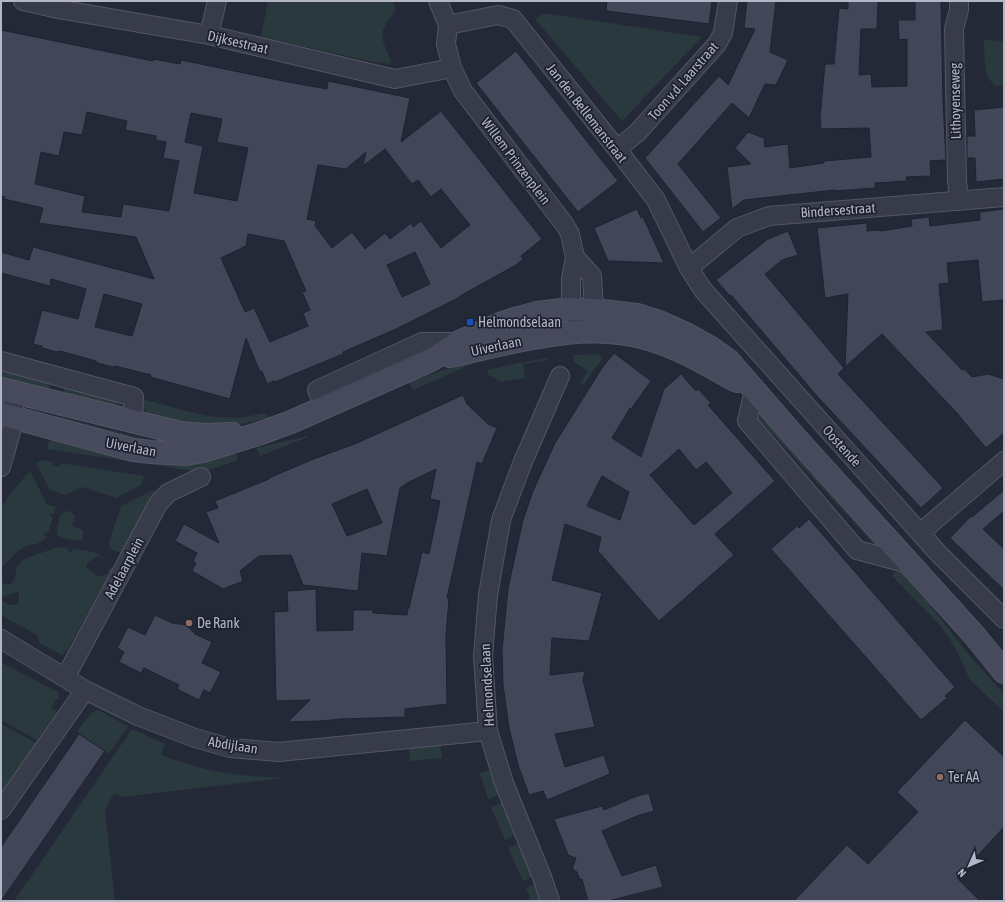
<svg xmlns="http://www.w3.org/2000/svg" width="1005" height="902" font-family="'Asap Condensed',sans-serif">
<style>
.green{fill:#2a393d;fill-rule:evenodd}
.building{fill:#414658;stroke:#1f2230;fill-rule:evenodd}
.lines{fill:none;stroke-linecap:round;stroke-linejoin:round}
.minor-casing{stroke:#535664;stroke-width:20}
.secondary-casing{stroke:#535664;stroke-width:24}
.minor{stroke:#383b49;stroke-width:18}
.secondary{stroke:#464a5c;stroke-width:22}
.transit-dot{fill:#1a4fb4;stroke:#1d202e;stroke-width:1.5}
.education-dot{fill:#8d6e63;stroke:#1d202e;stroke-width:1.5}
.labels{text-anchor:middle;dominant-baseline:central;stroke-width:3.5;stroke-linejoin:round;paint-order:stroke}
.street-label{font-size:14px;fill:#b3b6c5;stroke:#1d202e}
.poi-label{font-size:14px;fill:#b3b6c5;stroke:#1d202e;text-anchor:start}
</style>
<rect width="100%" height="100%" fill="#242938"/>
<path class="green" d="M268,1H393L396,10C376,35 381,36 392,64L374,62L261,37Z
M543,13L702,37L622,121L535,19Z
M984,40L1004,41V85L996,86C982,76 985,56 984,40Z
M531,349L491,357L474,363L413,390L409,382L472,360Z
M598,354L602,359L583,385L580,384L588,371L574,362L573,355Z
M548,358V360L523,364L525,378L501,382L487,374L488,370L518,363Z
M1,369L51,382L48,392L1,382Z
M65,386L113,400L120,407V409L62,396Z
M145,400L199,414L215,417L239,418L265,413L270,418L236,425L192,426L148,414L141,404L142,401Z
M759,412L881,547L878,549L757,417V414Z
M57,416L156,442L170,447L55,423Z
M51,435L213,457L236,453L238,460L204,472L194,471L47,449Z
M307,436L308,437L260,456L256,448Z
M41,460L53,462L52,466L59,467L60,463L144,476L141,485L116,498L82,487L66,495L50,490L36,463Z
M30,471L46,502V504L56,507L54,514L51,513L50,516L53,517L48,533L45,532L44,535L47,537C40,546 30,543 21,549C13,554 9,562 1,567V508L12,491Z
M153,490L159,493L121,553L112,550L109,546V542L121,506Z
M68,511L73,512L72,514L75,515L72,526L83,530V539L79,541C56,537 53,539 61,514Z
M58,547L69,548L68,551L72,552L73,549C91,551 103,551 112,569L68,649L62,655L40,643L37,635L1,615V583L9,585L14,581L17,566L24,559ZM98,556L105,559L110,566L108,573L101,577L91,572L86,566L88,562ZM19,591V602C11,607 9,606 2,600L3,597Z
M895,572H900L906,576L930,605L969,655L1004,694V712L970,680L957,651L947,635L939,624L892,576Z
M1,662L55,691L56,690C59,693 59,696 58,700L56,699L51,708L57,712L37,740L1,720Z
M98,710L128,726L109,754L77,732L91,713Z
M1,724L38,744L1,797Z
M132,729L165,744L161,755C201,771 242,777 284,778L122,797L114,793L105,810L115,901H14Z
M440,743L442,758L410,761L409,748Z
M491,770L499,795L488,799L480,773Z
M502,803L515,835L505,840L491,807Z
M519,843L533,876L523,881L508,848Z
M536,884L543,901H531L526,888Z"/>
<path class="building" d="M607,1H712L709,24L606,11Z
M747,1H776L770,52L788,60L776,85L765,84L749,118L732,103L678,164L721,218L703,232L645,158L719,76L728,85L755,29L744,28Z
M848,1H878L877,29H861L859,75L871,74L872,87L907,86V39L899,40L898,20H915V1H941L943,101L946,160L930,161L931,176L906,177L907,181L875,183V188L835,191V190L744,200L732,209L727,167L751,164L735,148L748,132L764,138L765,147L788,144L790,168L824,163V161L871,157L869,128L821,129L820,117L825,64H834L839,8L848,9Z
M1,30L153,61L154,59L180,64L181,60L288,82L327,89L328,81L410,98L401,142L441,111L542,239L521,256L523,259L516,265L460,296V297L396,329L343,352V354L275,382L274,381L267,384L262,371L260,372L246,338L230,399L150,377L151,375L115,366L113,367L97,363L96,361L60,351L56,352L43,348L42,346L33,344L42,310L78,319L86,289L51,279L50,286L1,273V252L29,260L33,247L154,279L136,237L39,223L43,208L4,199L5,197L1,196ZM87,112L127,121L125,130L156,136V140L166,142L163,158L179,161L169,211L123,204L121,217L82,212L85,196L35,184L41,152L59,156L64,132L82,135ZM191,113L222,119L217,142L248,148L237,201L194,193L203,146L185,142ZM385,149L412,184L418,180L431,197L441,189L470,225L441,248L421,221L413,227L411,223L390,239L385,233L365,249L352,232L332,248L315,226L316,221L307,219L318,165L346,169L366,152L363,166ZM248,234L284,241L306,291L302,292L310,310L303,313L308,326L270,342L254,308L245,312L221,258L246,246ZM415,252L430,284L402,297L387,265ZM104,294L142,304L132,336L95,327Z
M516,51L618,181L578,212L476,83Z
M1004,107V179L976,182L975,158H967V136H975L974,110Z
M637,209L641,218L643,217L664,263L608,261L594,228Z
M1004,209V300L982,302L978,260L947,263L949,283L939,284L943,330L926,332L962,370L964,369L972,377L988,374L1004,379V433L986,448L956,412L882,334L845,367L848,294L825,298L817,228L867,223V231L879,230L881,231L912,226L911,219L929,217L930,226L980,220V212Z
M788,231L798,255L782,260L765,274L844,368L838,374L943,488L921,508L817,396L731,295L730,296L716,280L768,239Z
M614,353L651,381L631,409L630,408L612,438L641,457L664,389L681,374L696,391L698,389L711,403L708,405L775,481L715,534L734,555L659,621L598,551L601,537L565,524L552,580L602,593L589,641L552,638L550,675L585,671L583,680L595,727L555,734L565,767L604,755L610,774L547,800L543,791L529,795L518,765L509,728L503,685L502,650L508,588L523,520L533,491L555,443L602,368ZM679,449L696,470L706,462L732,493L694,525L650,475ZM602,476L629,492L620,520L587,506Z
M463,395L467,404L488,424L497,428L482,464L477,462L447,598H449L446,636L447,704L405,709V717L341,719L320,721L288,722L310,700L276,701L274,612L288,611L287,591L316,589L317,631L353,630V610H373V613L407,615L408,608H409L422,552L429,554L440,501L430,499L436,469L407,483L400,488L387,556L362,553L358,591L303,585L291,555L259,556L240,571L243,581L223,589L192,571L196,563L193,561L197,553L175,541L184,524L219,543L206,512L218,508L215,501L269,479V478L311,460L357,443ZM367,489L382,523L347,536L332,504Z
M1004,490V511L983,529L1004,549V590L950,538L971,516L972,517Z
M809,519L955,687L945,696L947,698L921,720L771,549L797,526L799,528Z
M155,615L172,623L186,625L195,634L212,642L202,663L221,672L210,693L204,690L199,700L177,689L179,685L144,668L141,673L119,662L124,652L117,648L128,627L145,635Z
M965,720L1004,757V827L957,878L980,901H794L847,845L868,864L918,812L897,792Z
M79,734L105,751L1,901V847Z
M649,793L654,811L637,816L602,831L622,876L656,865L663,887L608,901H588L582,879L580,880L577,872L572,869L576,858L568,855L554,819L602,806L604,810L637,796Z"/>
<g class="lines">
<g class="minor-casing">
<path id="minor" d="M23,1L58,9L209,35L395,79L452,68
M438,1L448,25L446,44L452,68L463,91L565,225L570,234L575,257L592,276L594,310L589,323
M959,1V10L954,29L957,180L959,201
M448,25L498,15L513,19L617,149L656,200L689,268L703,290L938,553L1004,619
M209,35L217,1
M617,149L637,133L717,44L723,33L728,1
M575,257L571,279V309L577,319
M689,268L737,228L769,216L1004,197
M1,361L134,397L133,421
M754,390L747,421L857,550L909,564
M324,407L317,390L422,342H459
M1,467L15,418L12,391
M920,533L1004,461
M1,639L85,690L138,716L195,738L230,748L279,752L488,731
M65,678L158,504L168,493L201,477
M1,810L85,690
M550,901L542,877L504,783L488,731L483,656L488,595L501,520L522,464L560,376"/>
</g>
<g class="secondary-casing">
<path id="secondary" d="M450,356C515,342 586,319 652,340C682,349 709,366 737,381
M1,389L180,433L205,435L232,434
M1,414L133,450L151,452L186,454L203,451L261,433L291,422L431,360L459,342L500,324L518,318L537,313L571,309L594,310L637,315L659,322L686,334L711,348L729,361L795,437L975,636L1004,672"/>
</g>
<use href="#minor" class="minor"/>
<use href="#secondary" class="secondary"/>
</g>
<rect class="transit-dot" x="466" y="318" width="8" height="8" rx="2"/>
<g class="education-dot">
<circle cx="189" cy="623" r="4"/>
<circle cx="940" cy="777" r="4"/>
</g>
<g class="labels">
<g class="street-label">
<text transform="translate(238 42) rotate(13)">Dijksestraat</text>
<text transform="translate(683 81) rotate(-49)">Toon v.d. Laarstraat</text>
<text transform="translate(955 101) rotate(-91)">Lithoyenseweg</text>
<text transform="translate(587 113) rotate(52)">Jan den Bellemanstraat</text>
<text transform="translate(516 161) rotate(53)">Willem Prinzenplein</text>
<text transform="translate(838 210) rotate(-4)">Bindersestraat</text>
<text transform="translate(496 346) rotate(-12)">Uiverlaan</text>
<text transform="translate(842 446) rotate(48)">Oostende</text>
<text transform="translate(131 447) rotate(11)">Uiverlaan</text>
<text transform="translate(124 568) rotate(-62)">Adelaarplein</text>
<text transform="translate(487 685) rotate(-93)">Helmondselaan</text>
<text transform="translate(233 745) rotate(9)">Abdijlaan</text>
</g>
<g class="poi-label">
<text x="478" y="322">Helmondselaan</text>
<text x="197" y="623">De Rank</text>
<text x="948" y="777">Ter AA</text>
</g>
</g>
<rect width="1005" height="902" fill="none" stroke="#b3b6c5" stroke-width="4"/>
<g transform="translate(969 866) rotate(225)" stroke="#1d202e" stroke-width="3" paint-order="stroke">
<path d="M0-3L7 15L0 10L-7 15Z" fill="#b3b6c5"/>
<text y="-6" font-size="11" font-weight="bold" text-anchor="middle" fill="#b3b6c5">N</text>
</g>
</svg>
